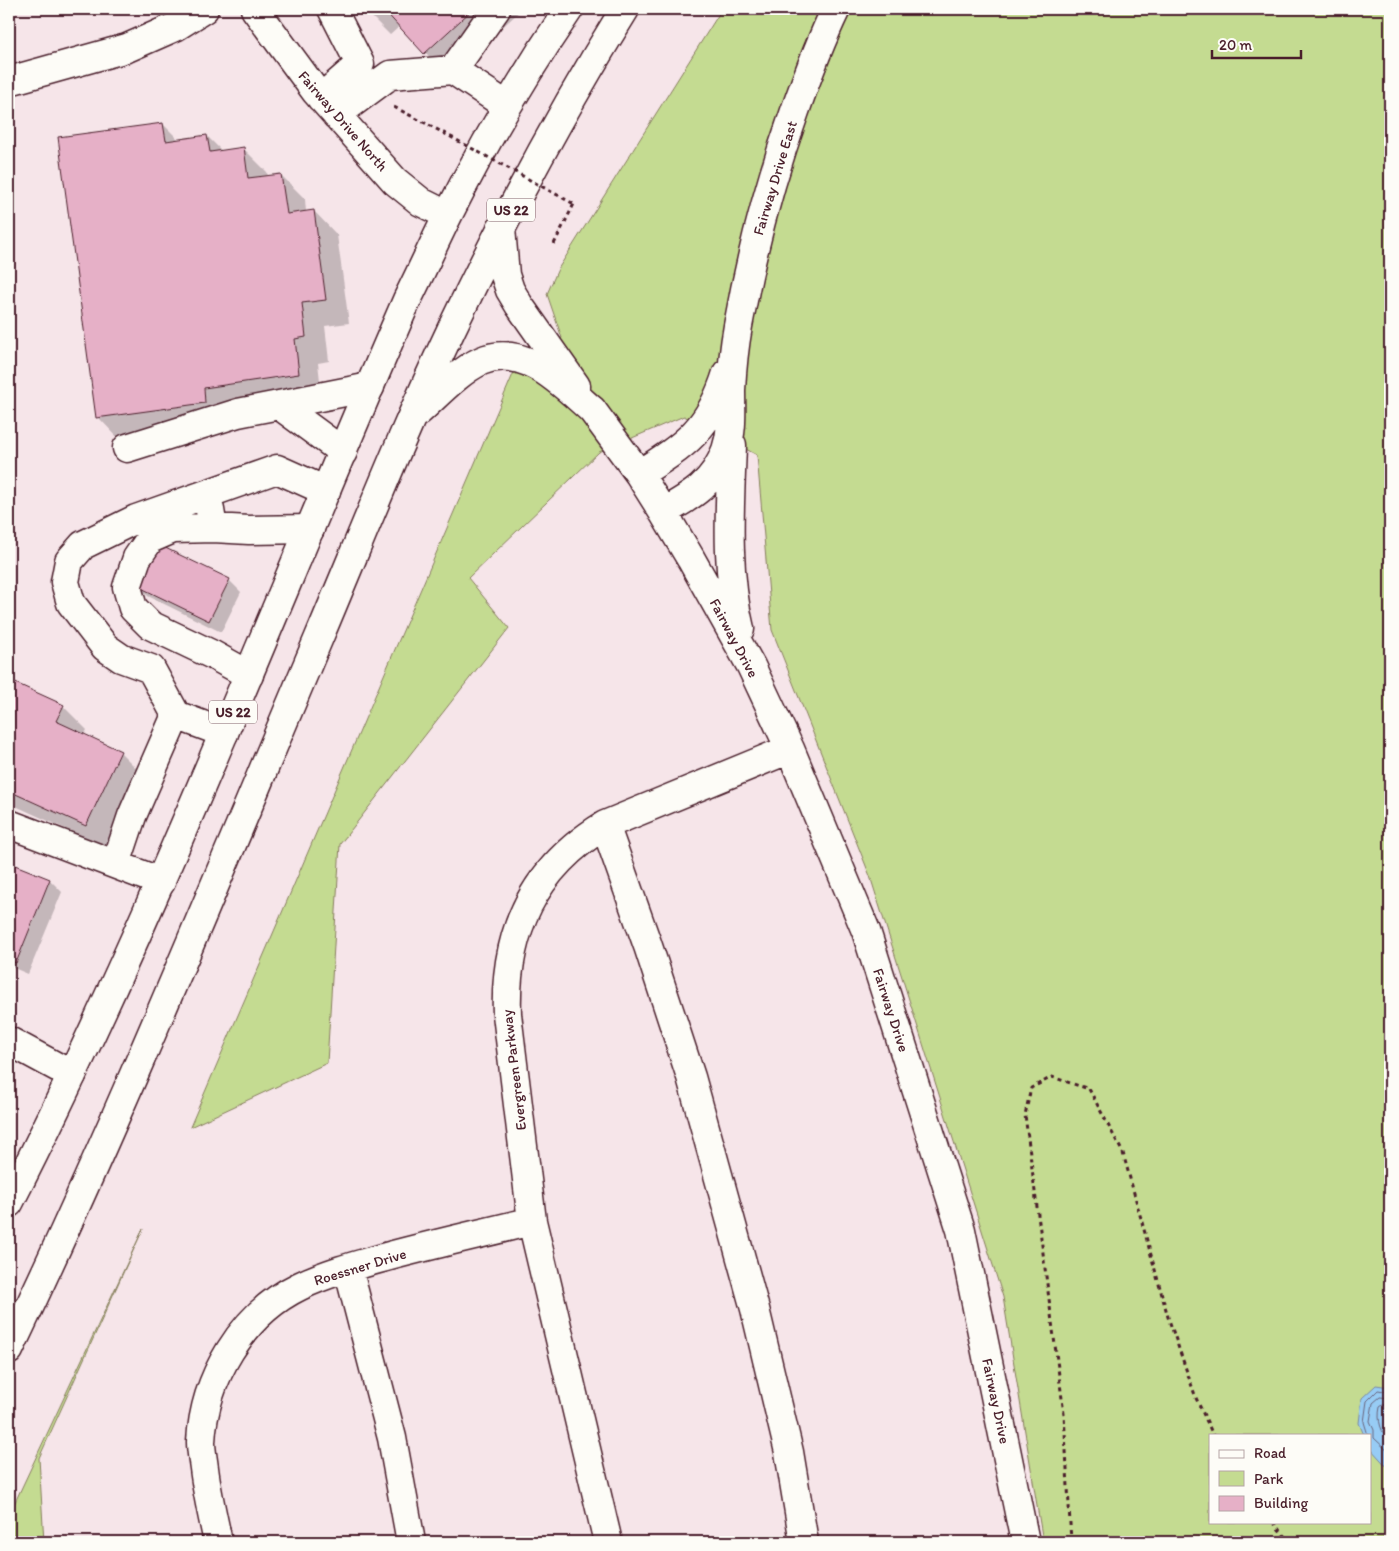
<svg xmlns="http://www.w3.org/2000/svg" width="1399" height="1551" font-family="Itim,sans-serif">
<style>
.green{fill:#c4db91;stroke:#877d5e;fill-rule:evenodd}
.water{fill:#97ccf5;stroke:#7887a4}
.shadow{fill:#0003}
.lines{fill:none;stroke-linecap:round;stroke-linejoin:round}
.shore{stroke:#69647c;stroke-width:1}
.building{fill:#e6b0c7;stroke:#4a1f2b}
.minor-casing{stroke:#4a1f2b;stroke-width:31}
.highway-casing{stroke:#4a1f2b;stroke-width:31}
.path{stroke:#4a1f2b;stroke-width:3;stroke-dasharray:4 4;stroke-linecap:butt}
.minor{stroke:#fdfcf7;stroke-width:28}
.highway{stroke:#fdfcf7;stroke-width:28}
.path-bridge{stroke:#4a1f2b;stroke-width:3;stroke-dasharray:4 4;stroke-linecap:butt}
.labels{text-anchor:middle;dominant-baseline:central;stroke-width:4.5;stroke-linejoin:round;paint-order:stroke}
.shield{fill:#fdfcf7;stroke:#806168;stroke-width:1}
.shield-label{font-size:14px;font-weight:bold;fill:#4a1f2b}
.street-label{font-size:15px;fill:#4a1f2b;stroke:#fdfcf7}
</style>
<rect width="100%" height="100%" fill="#f6e5e9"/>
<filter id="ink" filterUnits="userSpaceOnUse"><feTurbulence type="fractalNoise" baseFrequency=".02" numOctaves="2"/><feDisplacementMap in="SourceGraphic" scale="10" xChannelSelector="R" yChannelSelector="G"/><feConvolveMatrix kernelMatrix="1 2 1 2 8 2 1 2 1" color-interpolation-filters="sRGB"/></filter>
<g filter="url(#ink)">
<path class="green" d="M722,9H1390V1542H1043L1003,1297L870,876L772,630L757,455L684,416L599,452L468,578L509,628L340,844L327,1063L190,1127L517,365L562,338L547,294L558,269ZM1210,1435H1370V1522H1210Z
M143,1229L39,1458L44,1542H9V1515Z"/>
<path class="water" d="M1376,1385L1390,1387V1470L1370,1448V1435H1364L1359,1423L1362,1398Z"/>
<path class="shadow" d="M364,9H522L449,77L400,26L390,35Z
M163,124L179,140L207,136L222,151L243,148L267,172L268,177L281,175L305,199L306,212L314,211L337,235L349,323L325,326L329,361L318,363L322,398L121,441L98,417Z
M229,580L241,592L221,632L148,596L136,584Z
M9,682L63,706L87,730L84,735L120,752L144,776L110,849L9,803Z
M16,866L50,880L62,892L28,974L9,966V884Z"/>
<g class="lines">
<path class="shore" d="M1390,1398L1380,1397L1373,1403L1370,1421L1374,1430V1438L1390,1453
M1390,1405H1383L1380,1407C1377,1421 1381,1432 1390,1442
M1368,1435L1364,1422L1367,1401L1378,1390L1390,1392"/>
</g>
<path class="building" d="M383,9H473L424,54Z
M163,123L166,141L207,135L210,152L244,147L248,178L281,174L287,214L314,210L326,300L302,303L306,337L295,339L299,374L204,388L205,403L96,418L58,137Z
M155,543L230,579L209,621L135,585Z
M9,680L64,705L56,721L121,751L86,826L9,791Z
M15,865L50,879L16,963L9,960V881Z"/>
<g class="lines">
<g class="minor-casing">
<path id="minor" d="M255,9L316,92L395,181L421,202L447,215
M453,70L507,106
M9,81L127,48L177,26L204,9
M321,98L360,64L332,9
M336,115L390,75L453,70L496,9
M592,410L639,474L663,512L691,559L751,666L790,749L866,931L961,1230L1025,1542
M732,445C730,506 725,569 740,629
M127,448L238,413L279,405
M343,452L279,405L370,387
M639,474C686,445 710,428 727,373
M210,510L213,528L249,530L310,529
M663,512C692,496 714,483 726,450C733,430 731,411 731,390C732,369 734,348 738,326C751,253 770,181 795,111C807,77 820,42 836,9
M213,528L173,529L150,539L137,558L127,587L133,608L150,625L213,655L249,675
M224,733L176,715L151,669L121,658L105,647L71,603L65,582L69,561L83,545L136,519L277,469L326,491
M9,824L161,882
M605,825L648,946L691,1077L755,1309L789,1452L804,1542
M116,864L132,816L176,715
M9,1041L72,1075
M348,1268L392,1438L411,1542
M218,1542C213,1518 207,1493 204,1468C203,1460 201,1450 201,1442C204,1379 242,1314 300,1286C327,1273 357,1265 386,1257C434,1244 484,1233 532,1221
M608,1542L532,1221L507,1014C504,932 534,868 605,825L790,749"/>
</g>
<g class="highway-casing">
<path id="highway" d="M501,228L505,275L510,290L519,305L576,386
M418,412C436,396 459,371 481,361C524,342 563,385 592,410
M9,1203C159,910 275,602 407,300C421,272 434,243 448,215C484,143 524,75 569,9
M9,1350C121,1115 219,874 320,635C363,533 404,429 452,328C504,219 561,112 625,9"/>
</g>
<path class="path" d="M394,107L429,125
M554,244L574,204
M1273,1522L1289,1542
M1071,1542L1064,1414L1025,1115L1031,1088L1052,1077L1089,1089L1123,1153L1168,1317L1196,1398L1213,1435"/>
<use href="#minor" class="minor"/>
<use href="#highway" class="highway"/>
<path class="path-bridge" d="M429,125L574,204"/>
</g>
</g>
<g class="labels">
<g class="shield">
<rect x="487" y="198.5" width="48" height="23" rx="4"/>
<rect x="209" y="700.5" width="48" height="23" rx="4"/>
</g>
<g class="shield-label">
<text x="511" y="210">US 22</text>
<text x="233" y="712">US 22</text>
</g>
<g class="street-label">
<text transform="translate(343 121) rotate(49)">Fairway Drive North</text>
<text transform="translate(775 178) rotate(-73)">Fairway Drive East</text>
<text transform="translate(734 638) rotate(62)">Fairway Drive</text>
<text transform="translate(891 1010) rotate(72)">Fairway Drive</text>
<text transform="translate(514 1070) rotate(-97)">Evergreen Parkway</text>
<text transform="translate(360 1267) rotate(-17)">Roessner Drive</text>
<text transform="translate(996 1401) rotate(78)">Fairway Drive</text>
</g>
</g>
<rect width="1399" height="1551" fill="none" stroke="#fdfcf7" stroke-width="30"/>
<rect x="15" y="15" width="1369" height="1521" fill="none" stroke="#4a1f2b" stroke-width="2" filter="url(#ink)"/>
<rect x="1209" y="1434" width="162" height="90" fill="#fdfcf7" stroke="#b5a4a5"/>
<rect x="1219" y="1450" width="25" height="8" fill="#fdfcf7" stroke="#b5a4a5"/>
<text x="1254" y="1458" font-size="15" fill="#4a1f2b">Road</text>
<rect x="1219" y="1471" width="25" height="15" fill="#c4db91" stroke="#b5a4a5"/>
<text x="1254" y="1484" font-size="15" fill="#4a1f2b">Park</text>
<rect x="1219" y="1496" width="25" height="15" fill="#e6b0c7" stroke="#b5a4a5"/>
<text x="1254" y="1508" font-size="15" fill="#4a1f2b">Building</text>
<path d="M1212 50v8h89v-8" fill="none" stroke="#4a1f2b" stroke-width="2.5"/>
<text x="1219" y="50" font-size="15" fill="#4a1f2b" stroke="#fdfcf7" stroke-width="4" paint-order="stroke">20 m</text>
</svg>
